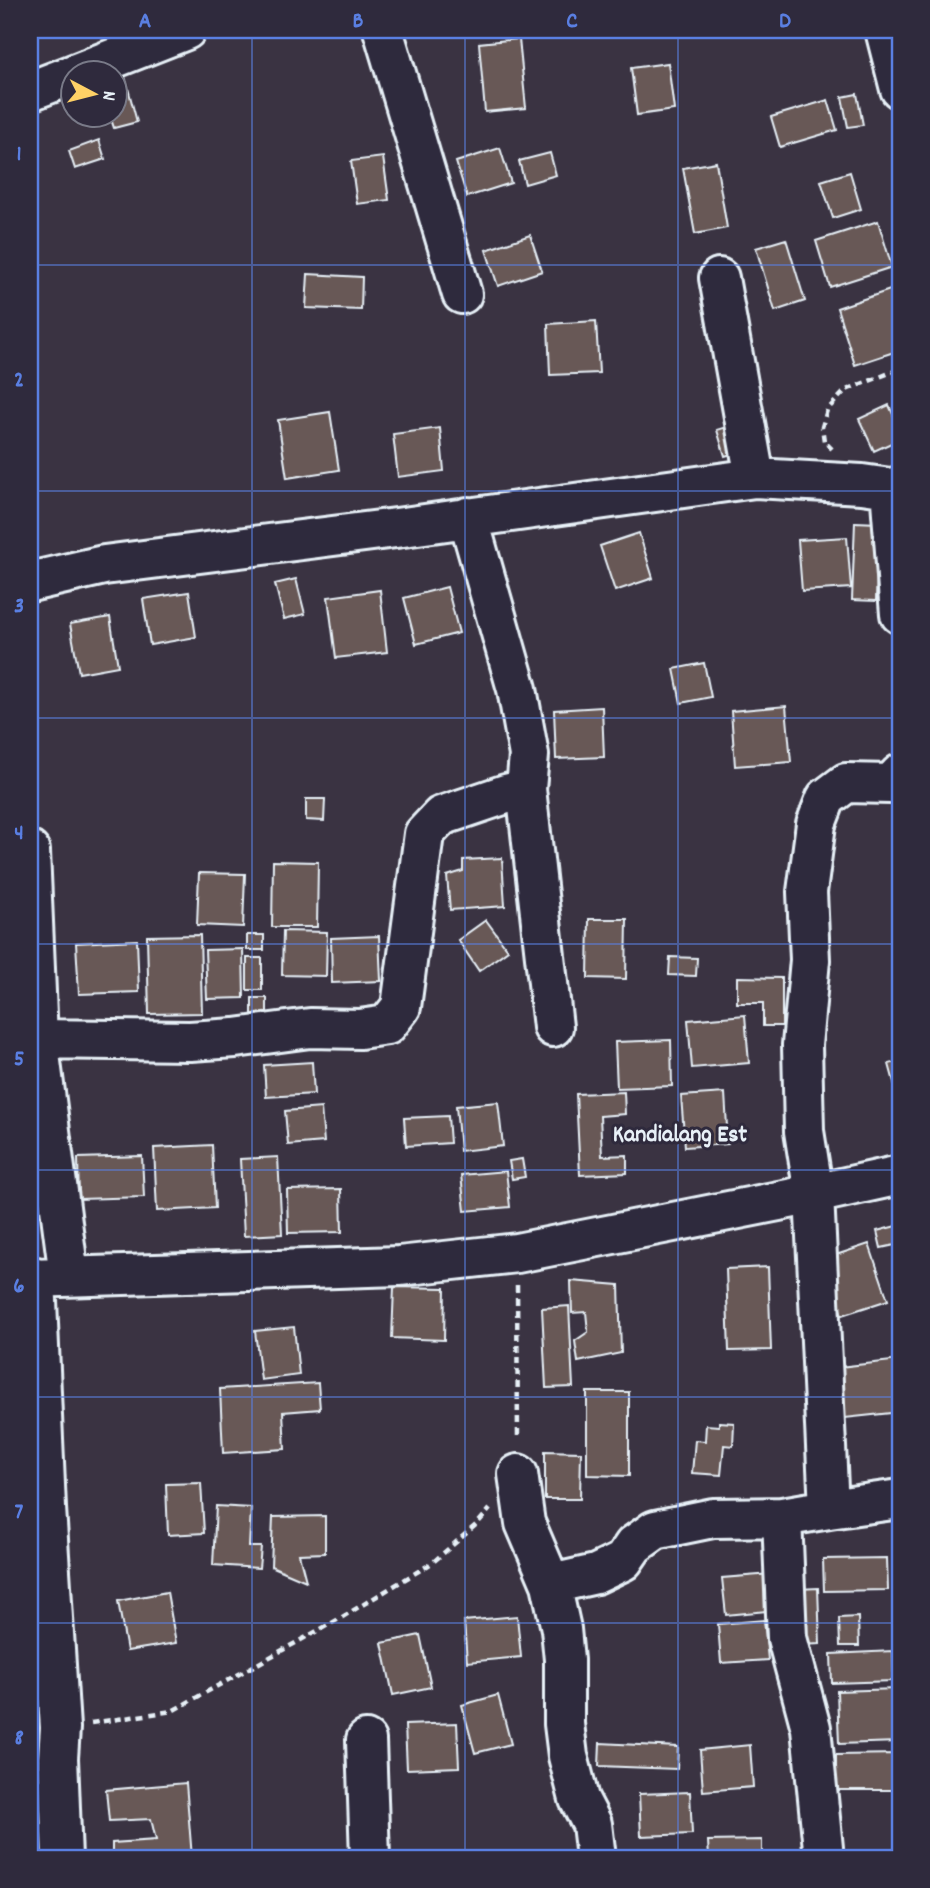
<svg xmlns="http://www.w3.org/2000/svg" width="930" height="1888" font-family="Dekko,sans-serif">
<style>
.building{fill:#685856;stroke:#e8f1f8;stroke-width:2}
.lines{fill:none;stroke-linecap:round;stroke-linejoin:round}
.minor-casing{stroke:#e8f1f8;stroke-width:44}
.path{stroke:#e8f1f8;stroke-width:4.5;stroke-dasharray:7 5;stroke-linecap:butt}
.minor{stroke:#2f2a3d;stroke-width:38}
.grid{fill:none;stroke:#5a7fe2;stroke-width:2;stroke-opacity:0.55}
.labels{text-anchor:middle;dominant-baseline:central;stroke-width:6;stroke-linejoin:round;paint-order:stroke}
.neighbourhood-label{font-size:24px;font-weight:bold;fill:#e8f1f8;stroke:#2f2a3d}
.neatline{fill:none;stroke:#5a7fe2;stroke-width:2.5}
.grid-label{font-size:23px;text-anchor:middle;font-weight:bold;fill:#5a7fe2}
</style>
<rect width="100%" height="100%" fill="#3a3342"/>
<filter id="ink" filterUnits="userSpaceOnUse"><feTurbulence type="fractalNoise" baseFrequency=".0143" numOctaves="2"/><feDisplacementMap in="SourceGraphic" scale="14" xChannelSelector="R" yChannelSelector="G"/><feConvolveMatrix kernelMatrix="1 2 1 2 8 2 1 2 1" color-interpolation-filters="sRGB"/></filter>
<g filter="url(#ink)">
<path class="building" d="M519,39L526,108L485,112L479,43Z
M668,63L674,110L637,115L631,68Z
M125,77L137,122L114,128L110,116H116V79Z
M857,94L863,125L848,127L842,97Z
M828,100L837,130L780,147L771,117Z
M99,140L105,159L75,169L69,151Z
M500,148L511,183L467,197L456,162Z
M550,153L556,175L525,184L519,161Z
M383,157L389,200L357,204L351,161Z
M716,162L727,228L695,234L683,168Z
M850,172L861,209L833,218L821,181Z
M878,221L892,267L830,287L816,241Z
M530,235L542,271L498,286L486,250Z
M786,239L805,301L775,311L756,248Z
M308,274L362,277L361,310L306,308Z
M893,289L900,311V350L855,365L837,308Z
M596,321L599,373L550,375L548,324Z
M889,405L900,430V439L874,451L859,419Z
M330,412L339,470L287,478L278,420Z
M733,425L741,451L725,456L717,430Z
M440,428L444,471L398,477L393,434Z
M855,522L878,523L876,601L852,600Z
M639,533L653,578L615,591L600,546Z
M847,537L851,588L802,591L798,540Z
M296,579L305,614L284,619L275,584Z
M447,587L459,633L416,644L404,598Z
M380,590L387,652L336,658L328,597Z
M189,592L196,637L150,645L143,599Z
M110,617L118,666L79,673L70,624Z
M704,663L711,697L681,703L674,669Z
M786,706L791,762L735,766L731,711Z
M602,707L604,757L556,759L554,710Z
M306,799H325L324,821L306,820Z
M502,858L505,906L450,910L447,876L463,871V860Z
M273,861L318,862L317,927H272Z
M199,873L245,874L243,927L197,925Z
M589,919H627L626,979L588,978Z
M486,920L508,950L479,971L458,940Z
M283,931L327,932L326,976L282,975Z
M200,935L202,1013L149,1014L147,936Z
M247,935H264V950H247Z
M379,936L381,981L332,983L331,938Z
M137,940L139,992L79,994L76,943Z
M243,949L244,998L207,999L205,950Z
M670,957L697,958L696,976L669,975Z
M247,958H262V990H247Z
M737,977L782,978V1026H763V1003H737Z
M252,998H267V1018H252Z
M745,1015L749,1063L692,1068L688,1020Z
M671,1040L672,1086L617,1088L615,1042Z
M900,1061V1104L889,1064Z
M312,1062L314,1094L266,1097L264,1065Z
M624,1092L625,1114L600,1116L602,1156L627,1155V1173L580,1175L576,1094Z
M725,1093L728,1144L685,1147L681,1096Z
M498,1102L503,1146L460,1151L456,1106Z
M321,1108L324,1142L288,1145L285,1111Z
M448,1116L450,1143L406,1146L404,1118Z
M212,1145L215,1208L157,1211L154,1148Z
M142,1156L144,1197L79,1199L78,1158Z
M278,1157L282,1234L244,1236L240,1159Z
M522,1159L525,1177L512,1179L509,1161Z
M506,1171L510,1207L465,1211L461,1175Z
M341,1189L342,1232L288,1233L287,1190Z
M900,1225V1244L881,1248L877,1231Z
M869,1244L888,1300L842,1315L824,1259Z
M768,1267L771,1350L729,1351L726,1269Z
M571,1281L619,1285L621,1353L578,1362L575,1341L588,1332L586,1312L572,1313Z
M394,1287L445,1288L444,1340L392,1338Z
M569,1306L573,1387L546,1388L542,1308Z
M294,1327L299,1375L261,1380L255,1331Z
M900,1360V1412L836,1419L831,1368Z
M318,1383L320,1409L283,1412L285,1449L223,1453L220,1389Z
M587,1392H629V1476L587,1475Z
M719,1422L734,1423L733,1446L724,1445L721,1475L692,1473L695,1440L705,1441L706,1425L719,1426Z
M545,1451L581,1452L580,1499H545Z
M201,1483L204,1533L168,1535L166,1484Z
M216,1506L251,1508L249,1547H261L259,1568L213,1565Z
M325,1516V1553L299,1554L306,1581L271,1566L273,1517Z
M887,1558L888,1590L824,1591L823,1559Z
M772,1574L776,1610L726,1615L722,1578Z
M818,1588L820,1644L801,1645L799,1589Z
M167,1592L176,1643L127,1651L118,1601Z
M517,1616L521,1657L467,1662L464,1621Z
M858,1617L859,1646H840L839,1618Z
M764,1620L768,1660L721,1663L718,1624Z
M420,1635L431,1687L393,1695L382,1643Z
M893,1651L894,1681L832,1683L831,1654Z
M897,1689L898,1742L839,1744L837,1691Z
M498,1695L511,1744L475,1753L462,1705Z
M457,1723L459,1767L407,1769L405,1725Z
M600,1743L678,1747L677,1769L599,1766Z
M750,1745L753,1787L703,1791L700,1750Z
M900,1754V1790H836V1755Z
M186,1783L192,1858H112V1843L156,1840L151,1819L109,1821L106,1790Z
M690,1792L692,1834L641,1836L639,1794Z
M762,1840V1858H709L708,1841Z"/>
<g class="lines">
<g class="minor-casing">
<path id="minor" d="M383,30L462,294
M885,30L900,89
M74,74L186,30
M30,91L74,74
M719,278L755,478
M890,488L900,614
M30,582L104,565L396,528L755,478L862,484L890,488L900,486
M526,789L553,1027
M30,851L38,1039L69,1276
M38,1039L190,1041L235,1038L310,1028L360,1029L387,1025L401,1007L424,834L441,816L506,794L526,789L529,755L517,689L468,517
M36,1277L46,1508L60,1728L58,1758L62,1858
M30,1278L399,1266L517,1253L814,1194L900,1175
M518,1474L525,1523L551,1584L561,1629L564,1660V1724L568,1756L579,1799L592,1824L596,1858
M829,1509L814,1194L804,1131L802,1045L810,960L807,892L816,824L826,798L846,783L891,784L900,774
M782,1517L787,1638L811,1728L823,1848L822,1858
M551,1584L596,1574L623,1561L634,1545L655,1530L713,1518L782,1517L829,1509L900,1499
M366,1740L370,1858"/>
</g>
<path class="path" d="M832,449L824,441L822,427L827,410L846,390L900,369
M517,1285L518,1441
M91,1723L172,1711L339,1619L432,1563L477,1524L490,1509"/>
<use href="#minor" class="minor"/>
</g>
</g>
<path class="grid" d="M252,30V1858M465,30V1858M678,30V1858M30,265H900M30,491H900M30,718H900M30,944H900M30,1170H900M30,1397H900M30,1623H900"/>
<g class="labels">
<g class="neighbourhood-label">
<text x="680" y="1136">Kandialang Est</text>
</g>
</g>
<rect width="930" height="1888" fill="none" stroke="#2f2a3d" stroke-width="77"/>
<g transform="translate(94 94) rotate(97)"><circle r="33" fill="#2f2a3d" stroke="#797a88" stroke-width="2"/>
<path d="M0-5L12 26L0 18L-12 26Z" fill="#ffd166"/>
<text y="-10" font-size="19" font-weight="bold" text-anchor="middle" fill="#e8f1f8">N</text>
</g>
<rect x="38" y="38" width="854" height="1812" class="neatline"/>
<g class="grid-label">
<text x="145" y="27">A</text>
<text x="358" y="27">B</text>
<text x="572" y="27">C</text>
<text x="785" y="27">D</text>
<text x="19" y="160">1</text>
<text x="19" y="386">2</text>
<text x="19" y="612">3</text>
<text x="19" y="839">4</text>
<text x="19" y="1065">5</text>
<text x="19" y="1292">6</text>
<text x="19" y="1518">7</text>
<text x="19" y="1744">8</text>
</g>
</svg>
